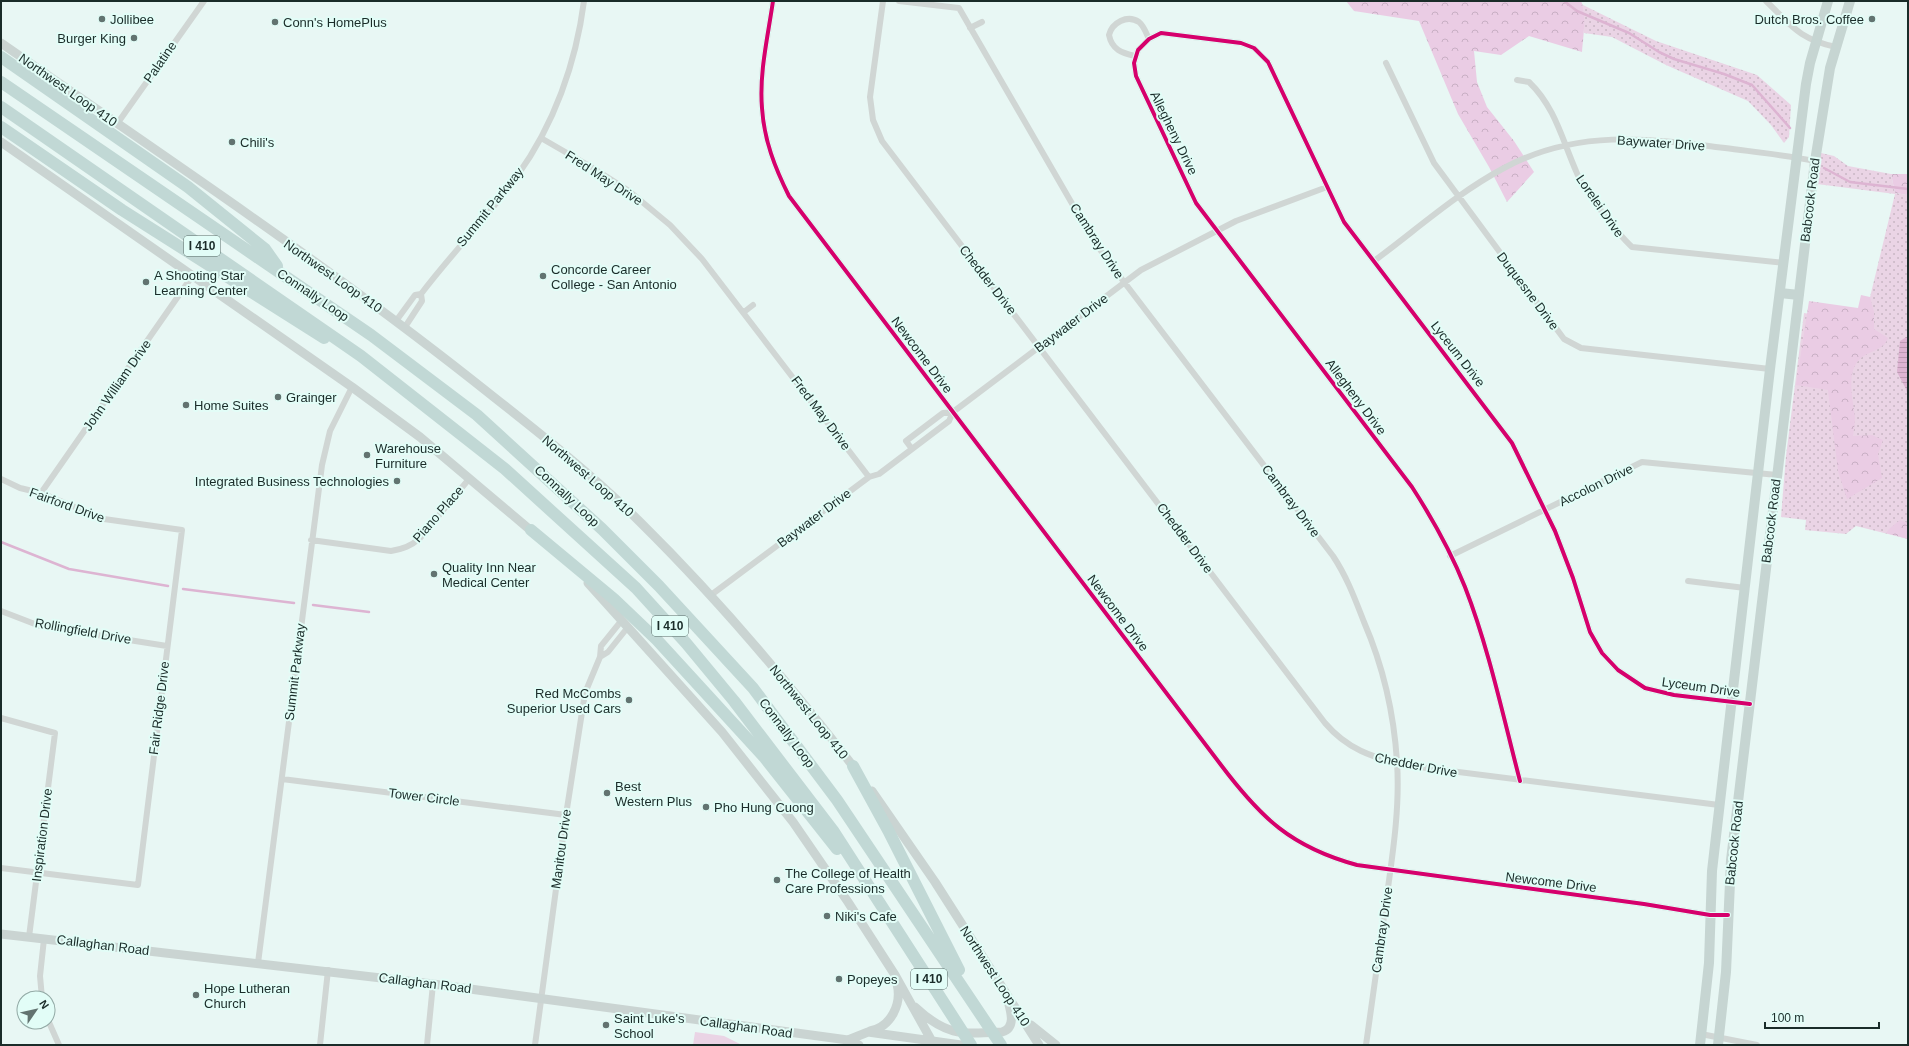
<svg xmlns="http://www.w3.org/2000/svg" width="1909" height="1046" font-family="Helvetica,sans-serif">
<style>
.grass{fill:url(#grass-dots)}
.forest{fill:url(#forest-crowns)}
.pitch{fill:#ead4e5}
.water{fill:url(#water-rules)}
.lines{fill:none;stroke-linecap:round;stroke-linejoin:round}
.stream{stroke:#ddb4d2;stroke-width:2.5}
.street{stroke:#d0d6d4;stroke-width:6}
.secondary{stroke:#cad4d2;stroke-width:9}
.primary{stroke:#c6d5d2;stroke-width:10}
.highway{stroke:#c1d8d5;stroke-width:12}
.cycleway-casing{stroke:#e2fdf7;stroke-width:6}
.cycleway{stroke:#d6006c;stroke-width:4}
.poi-dot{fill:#627370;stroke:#e2fdf7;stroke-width:1.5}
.labels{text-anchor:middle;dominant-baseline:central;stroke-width:4;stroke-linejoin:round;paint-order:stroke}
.shield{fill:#e2fdf7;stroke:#566b67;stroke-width:1}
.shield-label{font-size:12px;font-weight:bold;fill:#1a2c29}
.poi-label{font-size:13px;fill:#1a2c29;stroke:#e2fdf7;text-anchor:start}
.street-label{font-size:13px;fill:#1a2c29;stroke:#e2fdf7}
</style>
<defs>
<pattern id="grass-dots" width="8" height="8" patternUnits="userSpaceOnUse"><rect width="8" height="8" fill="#ead4e5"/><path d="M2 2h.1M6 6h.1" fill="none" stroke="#c8b6c4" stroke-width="1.8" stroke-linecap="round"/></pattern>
<pattern id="forest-crowns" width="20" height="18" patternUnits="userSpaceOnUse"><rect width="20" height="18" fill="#eacce4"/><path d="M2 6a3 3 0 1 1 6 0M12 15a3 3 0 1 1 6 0" fill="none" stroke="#c8afc4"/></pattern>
<pattern id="water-rules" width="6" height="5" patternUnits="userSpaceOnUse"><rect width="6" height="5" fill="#ddb4d2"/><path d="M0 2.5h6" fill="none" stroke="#bd9bb4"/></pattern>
</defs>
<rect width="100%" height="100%" fill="#e8f7f4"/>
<path class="grass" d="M1583,5L1656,41L1757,75L1791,105L1789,137L1784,143L1771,125L1748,101L1666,65L1612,37L1584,33Z
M1821,153L1834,156L1848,166L1891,174L1895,193L1908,195V539L1856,526L1846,534L1805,530L1806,520L1781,517L1786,456L1804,313L1864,322L1895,194L1817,184Z"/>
<path class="forest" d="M1346,1H1581C1587,13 1583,39 1582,52L1529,36L1501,55L1474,51L1477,82L1487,107L1514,141L1534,172L1507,202L1489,167L1458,114L1419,21L1354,11Z
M1891,174H1908V195L1895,193Z
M1861,295L1870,297L1874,312V329L1888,338C1884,351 1867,351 1859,360C1846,373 1853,401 1855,417C1855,423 1854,430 1853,436L1872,435L1883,440L1878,454L1882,478L1847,499L1838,471L1828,390L1796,385L1809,301L1858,308Z
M1900,520L1908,523V539L1886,533L1890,528Z"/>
<path class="pitch" d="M695,1032L724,1036L742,1045H693Z"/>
<path class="water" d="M1908,336V396L1906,389L1897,372L1900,341Z"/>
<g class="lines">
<path class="stream" d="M1564,1L1577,11L1629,33L1659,52L1674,59L1724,74L1752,85L1790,128
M1824,168L1850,182L1908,189
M1,542L69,569L168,586
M183,589L294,603
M313,605L369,612"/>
<path class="street" d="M773,1C768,36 759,73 762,108C764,140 775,168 789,196L1221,765C1261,818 1291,847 1357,865L1644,904L1710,915H1728
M883,1L870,97L873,120L882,141L1325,723C1347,749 1372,757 1403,765L1719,805
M899,1L959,8L1085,226L1105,257L1333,556C1347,577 1355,599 1364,622C1383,666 1394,714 1397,762C1400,806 1393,852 1387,895C1380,945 1373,995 1366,1045
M1766,1C1792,26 1799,39 1836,47
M970,28L982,22
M1135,56C1122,53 1112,50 1109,35C1112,23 1127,14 1139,22C1144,26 1146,33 1149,39
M1386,63L1434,163L1564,339L1581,348L1770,369
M1517,80L1529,82C1555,107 1562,139 1576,171C1583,189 1617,233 1632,247L1784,263
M117,124L204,1
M541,138L593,168L629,191L670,225L702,259L869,477
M1374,261C1416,230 1457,193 1504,168C1576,129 1647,138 1725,148C1755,152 1785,155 1815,161
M744,312L753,305
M396,321L415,295L421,294
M405,327L422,301L421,294C452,253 488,217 517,176C554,125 576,63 584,1
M912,449L906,441L943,413L953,412
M1,479L20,488L41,493L104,519L182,530L138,885L1,868
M41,493L193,275
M311,540L391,551C403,549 411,546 420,538L469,479
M1450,556L1642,462L1777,475
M1688,581L1745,588
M711,595L869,477L879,474L949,421L953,412L1141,270L1236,221L1327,187
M1,611L40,626L167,646
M600,657L608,652L628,627
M1,718L55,733L29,937
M282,779L566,815
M1520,781C1503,716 1489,649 1465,587C1451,552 1432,518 1412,487L1196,203L1136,76L1134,63L1138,50L1149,39L1161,33L1241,43L1254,48L1268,62L1344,222L1512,443L1555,531L1573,578L1590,632L1602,653L1618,670L1645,688L1674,695L1750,704
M258,963L322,465L330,431L352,387
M42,998L40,976L44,939
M48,1020L59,1045
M1701,1034L1757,1045
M320,1045L328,970
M427,1045L433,984
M535,1045L566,815L585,693L600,657L601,646L622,620"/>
<path class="secondary" d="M1,43C159,153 320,260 471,379C529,425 588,470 640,522C718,599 789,683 856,770
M1,142L352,387L420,437L535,534
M588,583L722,732L793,822L848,902L895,975L934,1045
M872,791L935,882L1039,1045
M1,934L433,984L848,1040L859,1045
M915,1007C946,1036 961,1034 1002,1032C1016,1028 1011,1012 1008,1001
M1031,1025L1056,1045
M870,1031C891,1027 902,1004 897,984
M848,1040L868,1032L961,1045"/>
<path class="primary" d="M1780,293L1799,295
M1700,1045L1709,963L1712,871L1770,369L1806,84L1810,63L1828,1
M1718,1045L1726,972L1731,860L1815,161L1830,68L1850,1"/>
<path class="highway" d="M1,57L188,187L265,249L277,266
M1,82L371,335L477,415L602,529L659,586L753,688L837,800L1001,1045
M1,107L361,356L505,469L636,588L686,643L734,701L834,832L971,1045
M1,127L122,210L324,338
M531,530L614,599L657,640L765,758L837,849
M853,766L888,830L959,970"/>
<g class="cycleway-casing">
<path id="cycleway" d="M773,1C768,36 759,73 762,108C764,140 775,168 789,196L1221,765C1261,818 1291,847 1357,865L1644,904L1710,915H1728
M1520,781C1503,716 1489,649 1465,587C1451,552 1432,518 1412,487L1196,203L1136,76L1134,63L1138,50L1149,39L1161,33L1241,43L1254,48L1268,62L1344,222L1512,443L1555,531L1573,578L1590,632L1602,653L1618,670L1645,688L1674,695L1750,704"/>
</g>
<use href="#cycleway" class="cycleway"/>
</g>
<g class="poi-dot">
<circle cx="102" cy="19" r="4"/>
<circle cx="1872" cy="19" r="4"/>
<circle cx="275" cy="22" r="4"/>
<circle cx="134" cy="38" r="4"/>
<circle cx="232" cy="142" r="4"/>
<circle cx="543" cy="276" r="4"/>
<circle cx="146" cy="282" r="4"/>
<circle cx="278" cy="397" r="4"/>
<circle cx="186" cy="405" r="4"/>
<circle cx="367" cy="455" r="4"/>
<circle cx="397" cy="481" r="4"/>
<circle cx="434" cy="574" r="4"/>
<circle cx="629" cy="700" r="4"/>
<circle cx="607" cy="793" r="4"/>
<circle cx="706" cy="807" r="4"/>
<circle cx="777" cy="880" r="4"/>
<circle cx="827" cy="916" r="4"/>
<circle cx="839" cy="979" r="4"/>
<circle cx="196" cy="995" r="4"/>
<circle cx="606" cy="1025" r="4"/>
</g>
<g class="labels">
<g class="shield">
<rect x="184" y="236" width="36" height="20" rx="3"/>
<rect x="652" y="616" width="36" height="20" rx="3"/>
<rect x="911" y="969" width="36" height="20" rx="3"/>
</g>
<g class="shield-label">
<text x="202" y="246">I 410</text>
<text x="670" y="626">I 410</text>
<text x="929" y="979">I 410</text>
</g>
<g class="poi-label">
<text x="110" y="19">Jollibee</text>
<text x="1864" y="19" text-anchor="end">Dutch Bros. Coffee</text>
<text x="283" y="22">Conn's HomePlus</text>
<text x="126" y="38" text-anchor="end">Burger King</text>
<text x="240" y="142">Chili's</text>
<text x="551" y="269">Concorde Career<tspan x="551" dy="15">College - San Antonio</tspan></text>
<text x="154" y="275">A Shooting Star<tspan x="154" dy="15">Learning Center</tspan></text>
<text x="286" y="397">Grainger</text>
<text x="194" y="405">Home Suites</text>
<text x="375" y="448">Warehouse<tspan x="375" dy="15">Furniture</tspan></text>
<text x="389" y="481" text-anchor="end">Integrated Business Technologies</text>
<text x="442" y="567">Quality Inn Near<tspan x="442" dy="15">Medical Center</tspan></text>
<text x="621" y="693" text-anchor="end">Red McCombs<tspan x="621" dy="15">Superior Used Cars</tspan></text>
<text x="615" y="786">Best<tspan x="615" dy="15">Western Plus</tspan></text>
<text x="714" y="807">Pho Hung Cuong</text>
<text x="785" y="873">The College of Health<tspan x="785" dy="15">Care Professions</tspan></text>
<text x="835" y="916">Niki's Cafe</text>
<text x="847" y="979">Popeyes</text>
<text x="204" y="988">Hope Lutheran<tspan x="204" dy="15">Church</tspan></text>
<text x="614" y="1018">Saint Luke's<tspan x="614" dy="15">School</tspan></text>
</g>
<g class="street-label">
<text transform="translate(160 62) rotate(-55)">Palatine</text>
<text transform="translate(68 90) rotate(35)">Northwest Loop 410</text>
<text transform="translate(1174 133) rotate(64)">Allegheny Drive</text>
<text transform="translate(1661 143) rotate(4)">Baywater Drive</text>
<text transform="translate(604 178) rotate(33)">Fred May Drive</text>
<text transform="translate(1810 200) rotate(-83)">Babcock Road</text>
<text transform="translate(1600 206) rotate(55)">Lorelei Drive</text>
<text transform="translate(490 207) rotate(-51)">Summit Parkway</text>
<text transform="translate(1097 241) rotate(57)">Cambray Drive</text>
<text transform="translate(333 276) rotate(35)">Northwest Loop 410</text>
<text transform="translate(988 280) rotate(52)">Chedder Drive</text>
<text transform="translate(1528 291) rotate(53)">Duquesne Drive</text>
<text transform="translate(313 295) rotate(34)">Connally Loop</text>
<text transform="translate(1071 323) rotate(-37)">Baywater Drive</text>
<text transform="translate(1458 354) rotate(52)">Lyceum Drive</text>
<text transform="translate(922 355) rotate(53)">Newcome Drive</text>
<text transform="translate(117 385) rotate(-55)">John William Drive</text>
<text transform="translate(1356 397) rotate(53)">Allegheny Drive</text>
<text transform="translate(821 413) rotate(53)">Fred May Drive</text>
<text transform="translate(588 476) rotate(41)">Northwest Loop 410</text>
<text transform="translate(1596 485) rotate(-26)">Accolon Drive</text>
<text transform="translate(567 496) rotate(43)">Connally Loop</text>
<text transform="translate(1291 501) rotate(53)">Cambray Drive</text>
<text transform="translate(67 505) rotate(20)">Fairford Drive</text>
<text transform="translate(438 514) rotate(-49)">Piano Place</text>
<text transform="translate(814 518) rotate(-37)">Baywater Drive</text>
<text transform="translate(1771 521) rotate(-83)">Babcock Road</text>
<text transform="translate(1185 538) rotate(53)">Chedder Drive</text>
<text transform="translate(1118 613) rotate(53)">Newcome Drive</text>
<text transform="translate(83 631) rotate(10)">Rollingfield Drive</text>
<text transform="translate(295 672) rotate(-83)">Summit Parkway</text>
<text transform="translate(1701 687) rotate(8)">Lyceum Drive</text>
<text transform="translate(159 708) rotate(-83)">Fair Ridge Drive</text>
<text transform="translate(809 712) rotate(51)">Northwest Loop 410</text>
<text transform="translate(787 733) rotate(53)">Connally Loop</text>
<text transform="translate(1416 765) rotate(11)">Chedder Drive</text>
<text transform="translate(424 797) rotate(7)">Tower Circle</text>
<text transform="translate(42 835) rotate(-83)">Inspiration Drive</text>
<text transform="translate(1734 843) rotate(-84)">Babcock Road</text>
<text transform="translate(561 849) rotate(-82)">Manitou Drive</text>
<text transform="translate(1551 882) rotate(7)">Newcome Drive</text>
<text transform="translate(1382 930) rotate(-82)">Cambray Drive</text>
<text transform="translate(103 945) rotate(7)">Callaghan Road</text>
<text transform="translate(995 976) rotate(57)">Northwest Loop 410</text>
<text transform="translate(425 983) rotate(7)">Callaghan Road</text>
<text transform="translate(746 1027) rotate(8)">Callaghan Road</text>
</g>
</g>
<rect width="1909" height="1046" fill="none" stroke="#1a2c29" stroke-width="4"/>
<g transform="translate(36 1010) rotate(56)"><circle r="19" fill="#e2fdf7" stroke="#92a9a5"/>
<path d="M0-3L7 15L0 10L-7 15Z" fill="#627370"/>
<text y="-6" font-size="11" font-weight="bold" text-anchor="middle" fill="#1a2c29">N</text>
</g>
<path d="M1765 1022v6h114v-6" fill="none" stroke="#1a2c29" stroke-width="2"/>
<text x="1771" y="1022" font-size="12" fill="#1a2c29" stroke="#e2fdf7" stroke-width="3" paint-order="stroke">100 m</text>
</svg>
